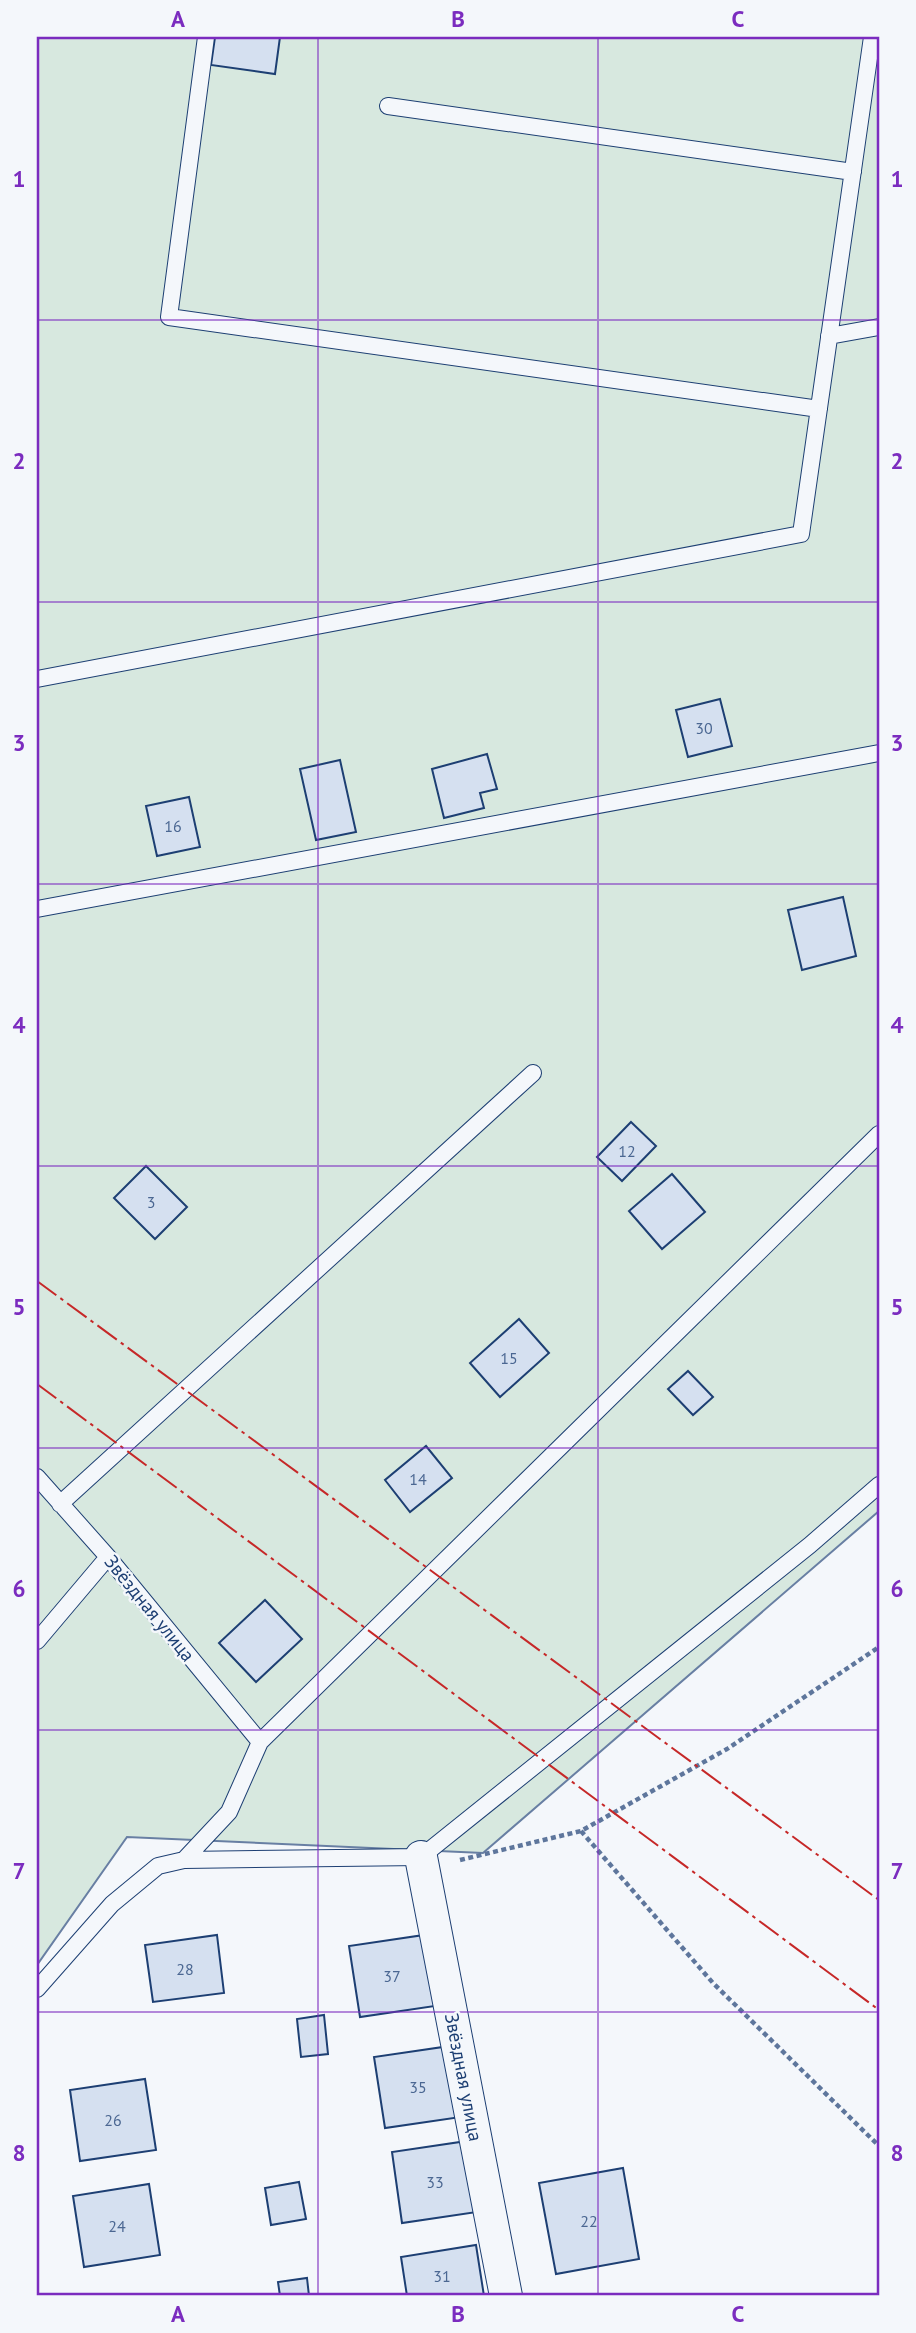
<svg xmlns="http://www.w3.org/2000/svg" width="916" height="2333" font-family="'PT Sans',sans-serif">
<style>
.garden{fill:#d7e8df;stroke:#687fa3;stroke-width:2}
.building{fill:#d5e0f0;stroke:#1d3f73;stroke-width:2}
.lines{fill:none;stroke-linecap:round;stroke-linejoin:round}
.lane-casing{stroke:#1d3f73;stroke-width:18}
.street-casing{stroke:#1d3f73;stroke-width:34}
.path{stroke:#5e769c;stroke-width:4.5;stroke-dasharray:5 3.5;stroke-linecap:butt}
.lane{stroke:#f4f7fb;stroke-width:16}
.street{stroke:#f4f7fb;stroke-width:32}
.power{stroke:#c62828;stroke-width:2;stroke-dasharray:24 5 3.5 5;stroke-linecap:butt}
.grid{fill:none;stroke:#7b2cbf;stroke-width:2;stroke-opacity:0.55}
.labels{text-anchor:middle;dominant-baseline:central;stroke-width:5;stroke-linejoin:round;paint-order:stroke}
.number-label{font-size:16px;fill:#4b6792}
.street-label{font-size:19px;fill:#1d3f73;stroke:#f4f7fb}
.neatline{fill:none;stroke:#7b2cbf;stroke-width:2.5}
.grid-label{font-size:23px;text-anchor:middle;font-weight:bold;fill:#7b2cbf}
</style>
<rect width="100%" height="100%" fill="#f4f7fb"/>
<path class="garden" d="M37,37H879V1511L483,1853L127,1837L37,1965Z"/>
<path class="building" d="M215,37H280L275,74L211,65Z
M720,699L732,746L688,757L676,710Z
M487,754L497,789L480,793L484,808L444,818L432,769Z
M340,760L356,832L316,840L300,769Z
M189,797L200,847L157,856L146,806Z
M843,897L856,956L802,970L788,910Z
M631,1122L656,1146L622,1181L597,1157Z
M146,1166L187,1207L155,1239L114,1198Z
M672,1174L705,1212L662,1249L629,1211Z
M519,1319L549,1353L500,1397L470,1363Z
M688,1371L713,1397L693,1415L668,1389Z
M426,1446L452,1478L410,1512L385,1480Z
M265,1600L302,1639L256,1682L219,1643Z
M217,1935L224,1993L153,2002L145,1945Z
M424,1935L435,2006L360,2017L349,1946Z
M324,2015L328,2054L301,2057L297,2019Z
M450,2046L461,2117L385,2128L374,2057Z
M145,2079L156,2150L80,2161L70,2090Z
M467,2141L477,2212L402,2223L392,2152Z
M623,2168L639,2259L556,2274L539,2183Z
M299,2182L306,2219L271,2225L265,2188Z
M149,2184L160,2255L84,2267L73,2196Z
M476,2245L484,2296H407L401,2257Z
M307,2278L309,2296H280L278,2282Z"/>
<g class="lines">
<g class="lane-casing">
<path id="lane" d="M206,37L169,317L819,409
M388,106L853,172
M829,336L879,327
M37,679L801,534L872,37
M37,909L879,753
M37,1477L108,1557L260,1742
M60,1504L533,1073
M37,1641L108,1557
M184,1860L421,1857L810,1545L879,1485
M37,1989L112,1904L158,1866L184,1860L229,1812L260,1742L879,1134"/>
</g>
<g class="street-casing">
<path id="street" d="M421,1857L506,2296"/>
</g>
<path class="path" d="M581,1831L713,1983L879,2146
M460,1860L581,1831L727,1749L879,1647"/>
<use href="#lane" class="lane"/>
<use href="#street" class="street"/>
<path class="power" d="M37,1281L879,1900
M37,1384L879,2010"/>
</g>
<path class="grid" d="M318,37V2296M598,37V2296M37,320H879M37,602H879M37,884H879M37,1166H879M37,1448H879M37,1730H879M37,2012H879"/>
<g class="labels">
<g class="number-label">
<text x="704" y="728">30</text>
<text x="173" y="826">16</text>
<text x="627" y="1151">12</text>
<text x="151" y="1202">3</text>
<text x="509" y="1358">15</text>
<text x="418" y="1479">14</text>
<text x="185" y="1969">28</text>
<text x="392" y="1976">37</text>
<text x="418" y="2087">35</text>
<text x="113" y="2120">26</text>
<text x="435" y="2182">33</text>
<text x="589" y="2221">22</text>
<text x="117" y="2226">24</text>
<text x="442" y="2276">31</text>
</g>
<g class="street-label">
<text transform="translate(150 1608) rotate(51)">Звёздная улица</text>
<text transform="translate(464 2077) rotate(79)">Звёздная улица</text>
</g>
</g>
<rect width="916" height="2333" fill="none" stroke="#f4f7fb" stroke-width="77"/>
<rect x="38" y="38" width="840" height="2256" class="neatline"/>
<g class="grid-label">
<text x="178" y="27">A</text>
<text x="458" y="27">B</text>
<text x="738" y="27">C</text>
<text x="19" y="187">1</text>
<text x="897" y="187">1</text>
<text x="19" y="469">2</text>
<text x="897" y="469">2</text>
<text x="19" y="751">3</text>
<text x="897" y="751">3</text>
<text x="19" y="1033">4</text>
<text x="897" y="1033">4</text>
<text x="19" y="1315">5</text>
<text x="897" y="1315">5</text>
<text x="19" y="1597">6</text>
<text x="897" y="1597">6</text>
<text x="19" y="1879">7</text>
<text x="897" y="1879">7</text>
<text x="19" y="2161">8</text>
<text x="897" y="2161">8</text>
<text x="178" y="2322">A</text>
<text x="458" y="2322">B</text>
<text x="738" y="2322">C</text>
</g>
</svg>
